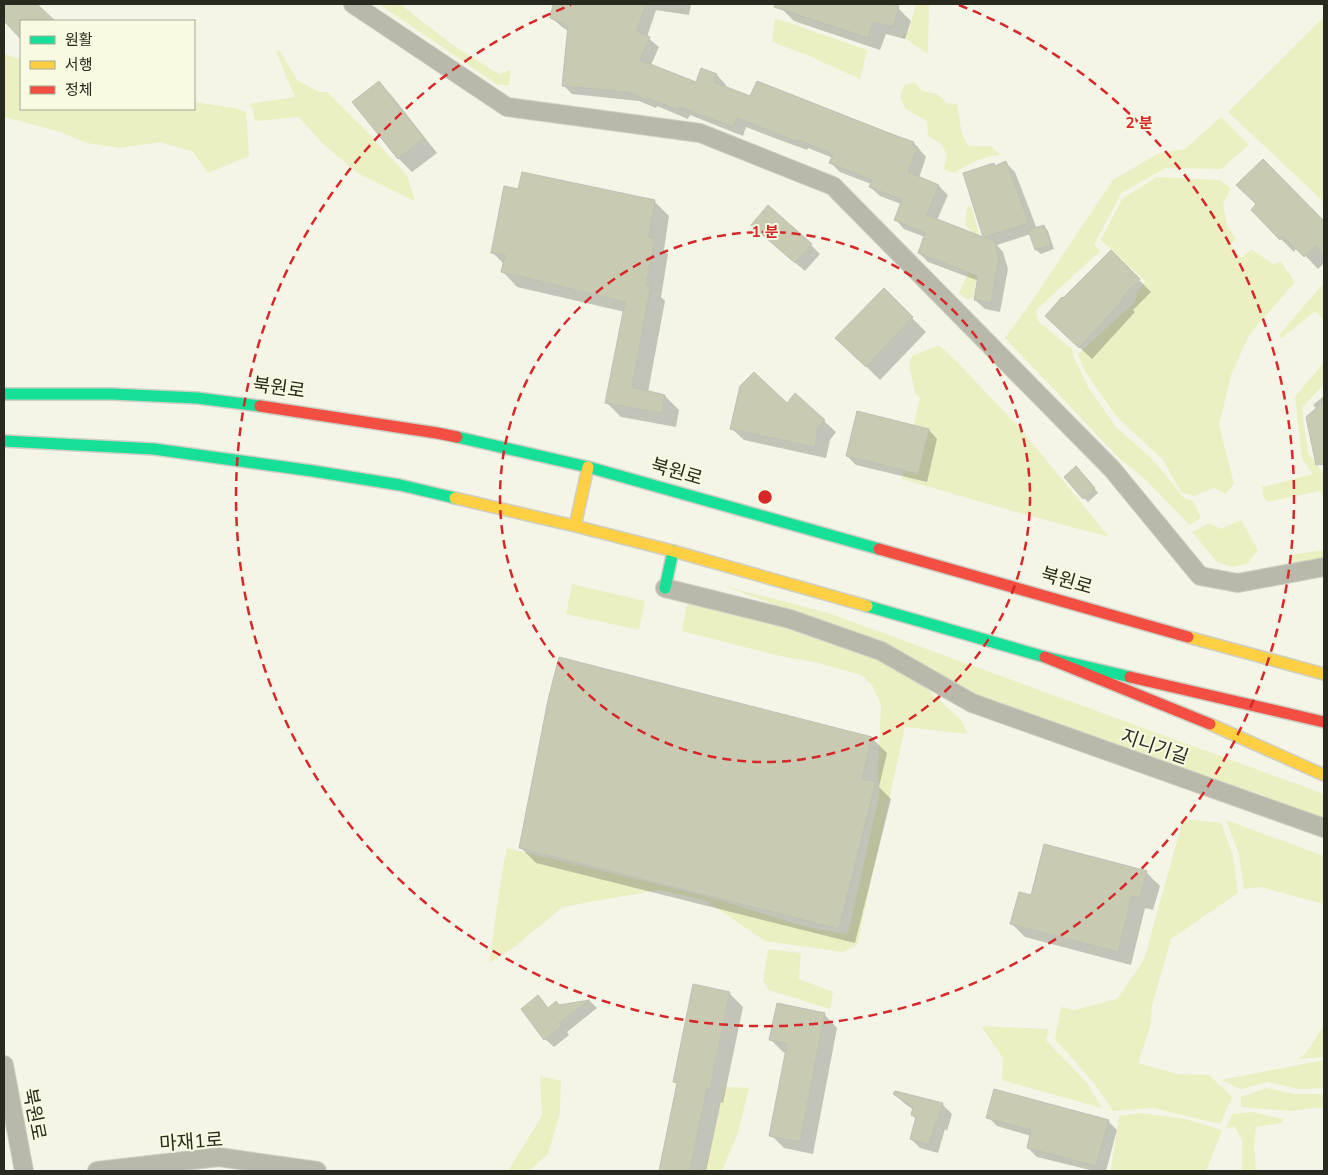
<svg xmlns="http://www.w3.org/2000/svg" width="1328" height="1175" font-family="Mulish,'Noto Sans KR',sans-serif">
<style>
.green{fill:#ebefc2}
.shadow{fill:#0003}
.building{fill:#c8cab1;stroke:#bfc0b6}
.lines{fill:none;stroke-linecap:round;stroke-linejoin:round}
.street-casing{stroke:#cecfc4;stroke-width:20}
.fast-casing{stroke:#cecfc4;stroke-width:14}
.slow-casing{stroke:#cecfc4;stroke-width:14}
.jam-casing{stroke:#cecfc4;stroke-width:14}
.street{stroke:#b8b9ab;stroke-width:18}
.fast{stroke:#16e098;stroke-width:11}
.slow{stroke:#ffcf43;stroke-width:11}
.jam{stroke:#f24e42;stroke-width:11}
.ring{fill:none;stroke:#d62828;stroke-width:2.5;stroke-dasharray:9 6}
.labels{text-anchor:middle;dominant-baseline:central;stroke-width:4;stroke-linejoin:round;paint-order:stroke}
.street-label{font-size:19px;fill:#28291f;stroke:#f8fbe1}
.centre{fill:#d62828;stroke:#f8fbe1;stroke-width:2.5}
.ring-label{font-size:15px;text-anchor:middle;font-weight:bold;fill:#d62828;stroke:#f8fbe1;stroke-width:4;stroke-linejoin:round;paint-order:stroke}
</style>
<rect width="100%" height="100%" fill="#f4f5e7"/>
<path class="green" d="M379,4H400L454,46L499,74L511,70L509,85H498Z
M916,4H929L928,54L902,36L909,31Z
M1324,17V202L1228,112Z
M775,18L867,50L860,79L807,55L772,42Z
M276,51H280L297,80L319,92H327L370,135L407,175L415,201L359,174L322,143L299,117L255,121L253,110L249,104L295,97Z
M4,54L21,59V109H194V102L234,108L246,112L249,156L208,173L193,152L161,142L120,148L87,143L58,131L4,117Z
M914,82L922,91L937,94L947,103L957,104L962,134L969,146H991L1000,155C983,156 968,164 954,173L944,169L947,154L940,143L928,136L927,121L906,109L900,97L904,86Z
M1221,117L1249,145L1221,169L1166,168L1121,193L1094,245L1100,251L1036,310L1038,321L1072,349L1074,358L1089,389L1116,427L1152,459L1184,498L1193,501L1201,518L1190,525L1146,480L1119,458L1005,338L1030,304L1113,180L1159,153L1185,149Z
M1157,177L1220,180L1231,189L1223,204L1227,226L1236,238L1231,245L1241,258L1251,249L1273,264L1281,262L1295,282L1249,335L1231,375L1219,425L1234,484L1225,494L1214,488L1193,496L1181,492L1163,460L1117,417L1084,370L1078,354L1135,302L1137,293L1145,281L1101,240L1122,199Z
M971,205L983,248L973,297L967,300L959,293L971,267L974,235L965,224L967,208Z
M1324,283V320L1315,311L1282,338L1279,335Z
M939,345L958,363L1020,428L1109,537L1009,510L902,479L920,398L915,393L909,364L912,356Z
M1324,362V384L1302,408L1308,453L1324,474V498L1320,491L1268,502L1263,497L1262,487L1313,474L1302,459L1295,397Z
M1241,520L1258,550L1247,564L1232,567L1217,562L1192,532L1209,523L1221,529Z
M1324,550V563L1296,565L1289,555Z
M572,584L645,601L639,630L566,614Z
M724,586L828,613L1324,794V819L1183,768L980,699L825,623Z
M687,603L725,610L811,633L880,657L924,686L962,721L968,734L905,727L857,945L843,952L765,941L705,900L659,890L584,903L563,907L514,947L489,963L503,866L507,848C573,864 639,879 704,896C752,908 798,929 848,934L879,796L878,771L881,705L872,685L861,675L818,663L776,655L682,631Z
M1183,819L1221,823L1233,856L1238,893L1171,939L1152,1005L1150,1027L1138,1063L1177,1074L1209,1075L1232,1097L1220,1124L1153,1108L1113,1111C1097,1084 1076,1062 1055,1040L1061,1007L1074,1010L1117,999L1144,960Z
M1226,820L1324,856V904L1261,887L1244,889L1239,854Z
M768,949L801,953L799,979L833,992L830,1009L769,990L763,981Z
M981,1026L1048,1029L1046,1040L1087,1083L1102,1108L1002,1080L1003,1058Z
M1323,1027L1324,1057L1299,1059L1306,1053Z
M1324,1060V1088L1299,1089L1268,1082L1241,1089L1221,1080Z
M540,1076L561,1081L560,1113L548,1154L529,1171H508L542,1116Z
M725,1087L749,1088L738,1132L722,1171H705Z
M1266,1088L1295,1094H1324V1107L1291,1111L1241,1107V1097Z
M1252,1112L1283,1119L1282,1123L1256,1127L1254,1146L1256,1171H1242V1140L1235,1127L1226,1128L1232,1114Z
M1142,1113L1185,1119L1222,1130L1206,1171H1111L1119,1116Z"/>
<path class="shadow" d="M4,4H35L54,21H21V37L4,19V10L5,9L4,7Z
M557,4H691L689,15L656,10L647,37L659,47L651,65L696,83L701,70L717,75L726,85L725,88L751,98L914,143L926,157L919,178L939,186L948,195L937,220L985,239L965,173L994,164L996,166L1006,163L1015,172L1037,229L1044,226L1048,231L1054,249L1041,254L1036,250L1031,234L997,245L1003,252L1008,269L1000,312L985,309L975,300L979,281L928,262L919,253L925,237L904,229L895,219L901,204L880,196L870,187L871,184L840,172L831,163L833,158L808,148L807,150L777,139L746,127L743,136L690,115L688,119L657,106L656,108L639,101L572,94L563,85L568,31L562,27L552,18Z
M783,4H884L898,8L911,21L905,39L886,34L880,50L794,21L781,8Z
M378,82L392,96L437,153L412,172L399,159L354,102Z
M1263,161L1324,223V263L1318,269L1297,247L1294,252L1252,210L1258,204Z
M519,190L654,201L669,216L664,250L668,254L661,297L665,301L648,392L665,396L679,410L676,427L621,417L606,402L625,312L517,287L503,272L504,264L493,253Z
M762,234L811,245L820,254L805,271Z
M1111,252L1151,292L1133,310L1135,312L1092,359L1059,328Z
M884,290L926,332L880,380L837,338Z
M1324,396V450L1321,453L1317,409L1313,405Z
M787,405L824,421L836,432L830,440L826,458L744,440L732,429Z
M929,430L937,439L927,482L856,465L847,456Z
M1081,472L1098,493L1088,502L1084,498Z
M872,738L887,753L879,787L891,799L855,943L536,863L520,847Z
M1146,872L1160,886L1153,910L1145,908L1131,965L1025,937L1012,924L1032,897Z
M729,993L743,1007L723,1103L721,1102L706,1171H660L678,1084L675,1082Z
M538,997L549,1009L590,1001L597,1008L567,1032L569,1035L554,1047L545,1039L523,1009Z
M824,1014L837,1028L813,1154L784,1148L771,1135L786,1053L783,1052L770,1039Z
M895,1092L943,1105L952,1114L947,1131L945,1129L938,1153L920,1148L911,1139L916,1119L912,1115L914,1110L904,1103L895,1094Z
M988,1117L1108,1121L1117,1130L1106,1171H1094L1037,1157L1028,1148L1031,1136L997,1126Z"/>
<path class="building" d="M4,4H37L55,21H21V39L4,21Z
M553,4H646L637,31L650,37L640,60L696,82L701,68L717,74L714,82L750,96L757,81L889,133L914,142L913,146L918,147L908,172L939,185L927,215L983,237L963,173L994,163L995,166L1006,161L1029,223L984,237L995,241L999,259L991,303L974,300L978,276L918,253L925,233L894,220L902,200L869,187L872,180L829,163L833,154L798,140V142L767,130L737,118L733,127L680,107L679,110L647,98V100L628,92L562,86L568,26L550,18Z
M775,4H889L899,6L893,27L873,22L868,38L774,7Z
M379,81L424,138L398,159L352,102Z
M1263,159L1324,221V256L1315,246L1304,257L1283,236L1280,240L1251,210L1256,204L1236,185Z
M522,172L655,200L649,237L655,239L646,286L651,285L632,387L665,395L662,413L605,403L625,302L501,272L505,255L491,253L504,186L518,189Z
M768,205L812,244L795,263L751,225Z
M1044,225L1051,245L1035,250L1028,230Z
M1111,250L1140,279L1122,297L1124,299L1079,348L1045,316L1062,297L1063,298Z
M884,288L913,317L866,367L835,338Z
M754,372L787,403L795,393L825,420L818,428L815,447L730,429L740,386Z
M1324,401V464L1316,465L1306,417Z
M857,411L929,429L918,474L846,456Z
M1076,466L1095,488L1083,499L1064,477Z
M559,657L872,737L862,779L876,782L839,929L519,848L548,700Z
M1044,844L1147,871L1140,898L1132,896L1118,952L1010,924L1019,892L1031,895Z
M693,984L730,992L710,1089H707L690,1171H659L677,1083L673,1082Z
M538,995L548,1008L556,1001L559,1005L590,1000L559,1023L562,1026L544,1040L521,1009Z
M777,1003L825,1013L800,1142L769,1136L787,1044L769,1040Z
M994,1089L1109,1120L1096,1166L1027,1148L1031,1130L986,1118Z
M895,1091L943,1103L938,1123L936,1121L929,1145L910,1139L916,1117L911,1115L913,1107L893,1094Z"/>
<g class="lines">
<g class="street-casing">
<path id="street" d="M353,4L507,107L700,133L833,186L1112,469L1200,576L1238,583L1324,567
M665,588L790,619L881,651L972,703L1324,828
M4,1065L24,1171
M97,1171L219,1157L317,1171"/>
</g>
<g class="fast-casing">
<path id="fast" d="M4,394H111L197,398L260,406
M457,437L588,467L879,549
M4,441L154,449L313,471L400,485L455,498
M665,588L673,551
M867,606L1045,657L1130,677"/>
</g>
<g class="slow-casing">
<path id="slow" d="M455,498L575,526L673,551L867,606
M575,526L588,467
M1188,637L1324,674
M1210,724L1324,775"/>
</g>
<g class="jam-casing">
<path id="jam" d="M260,406L437,433L457,437
M879,549L1188,637
M1045,657L1210,724
M1130,677L1324,722"/>
</g>
<use href="#street" class="street"/>
<use href="#fast" class="fast"/>
<use href="#slow" class="slow"/>
<use href="#jam" class="jam"/>
</g>
<g class="ring">
<circle cx="765" cy="497" r="265"/>
<path d="M959 5A529 529 0 1 1 571 5"/>
</g>
<g class="labels">
<g class="street-label">
<text transform="translate(279 387) rotate(8)">북원로</text>
<text transform="translate(677 471) rotate(16)">북원로</text>
<text transform="translate(1067 580) rotate(16)">북원로</text>
<text transform="translate(1155 746) rotate(19)">지니기길</text>
<text transform="translate(35 1114) rotate(79)">북원로</text>
<text transform="translate(191 1141) rotate(-4)">마재1로</text>
</g>
</g>
<circle cx="765" cy="497" r="8" class="centre"/>
<g class="ring-label">
<text x="1139" y="128">2 분</text>
<text x="765" y="237">1 분</text>
</g>
<rect width="1328" height="1175" fill="none" stroke="#28291f" stroke-width="10"/>
<rect x="20" y="20" width="175" height="90" fill="#f8fbe1" stroke="#a5a793"/>
<rect x="30" y="36" width="25" height="8" fill="#16e098" stroke="#a5a793"/>
<text x="65" y="45" font-size="15" fill="#28291f">원활</text>
<rect x="30" y="61" width="25" height="8" fill="#ffcf43" stroke="#a5a793"/>
<text x="65" y="70" font-size="15" fill="#28291f">서행</text>
<rect x="30" y="86" width="25" height="8" fill="#f24e42" stroke="#a5a793"/>
<text x="65" y="95" font-size="15" fill="#28291f">정체</text>
</svg>
